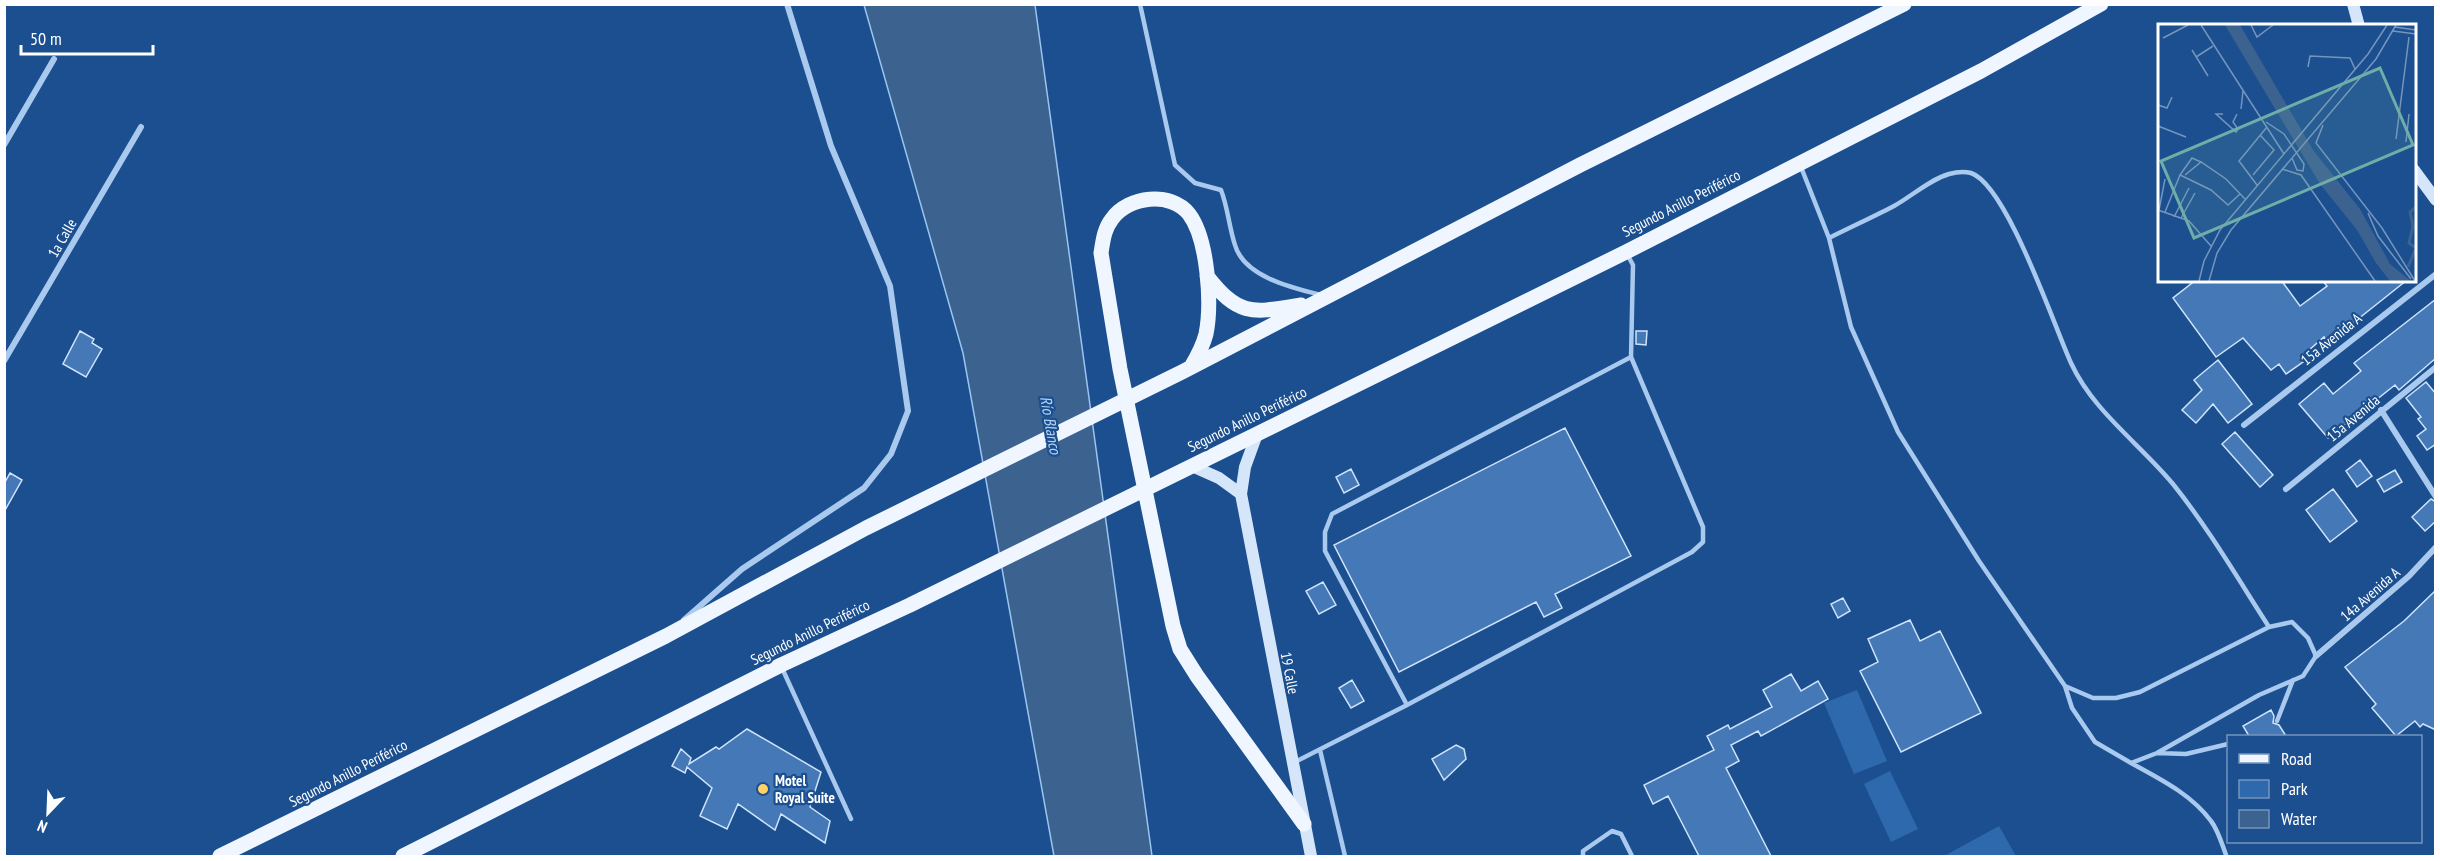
<svg xmlns="http://www.w3.org/2000/svg" width="2440" height="861" font-family="'PT Sans Narrow',sans-serif">
<style>
.green{fill:#2e69ad}
.water{fill:#3c6290;stroke:#9cc4f0;stroke-width:1.5}
.building{fill:#4478b7;stroke:#cfe3fa;stroke-width:1.5}
.lines{fill:none;stroke-linecap:round;stroke-linejoin:round}
.lane{stroke:#a9c9ee;stroke-width:4.5}
.street{stroke:#a9c9ee;stroke-width:6}
.secondary{stroke:#d6e6fa;stroke-width:12}
.primary{stroke:#f0f6ff;stroke-width:15}
.poi-dot{fill:#ffd166;stroke:#1b4f8f;stroke-width:2}
.labels{text-anchor:middle;dominant-baseline:central;stroke-width:4.5;stroke-linejoin:round;paint-order:stroke}
.street-label{font-size:15px;fill:#fff;stroke:#1b4f8f}
.poi-label{font-size:15px;font-weight:bold;fill:#fff;stroke:#1b4f8f;text-anchor:start}
.water-label{font-size:16px;font-style:italic;fill:#b5d3f5;stroke:#1b4f8f}
.inset-river{fill:none;stroke:#3c6290;stroke-width:3}
.inset-road{fill:none;stroke:#7695bc;stroke-width:1.5}
.view{fill:#6fada8;fill-opacity:0.15;stroke:#6fada8;stroke-width:3}
.inset-edge{fill:none;stroke:#fff;stroke-width:3}
</style>
<rect width="100%" height="100%" fill="#1b4f8f"/>
<path class="green" d="M1857,690L1887,761L1854,774L1824,703Z
M1890,771L1918,829L1891,842L1864,784Z
M1999,826L2016,856H1944Z"/>
<path class="water" d="M864,5H1035L1152,856H1054L963,353Z"/>
<path class="building" d="M2196,280H2281L2300,306L2327,286L2322,280H2407L2328,343L2324,337L2300,358L2303,362L2286,374L2279,364L2271,370L2243,338L2216,357L2173,298Z
M2436,299V358L2399,390L2395,385L2328,438L2299,404L2324,383L2333,394L2361,371L2354,363Z
M80,331L94,339L92,343L102,349L86,377L63,364Z
M1636,331H1647L1646,345L1636,344Z
M2218,360L2252,404L2228,423L2213,404L2196,423L2182,410L2202,390L2194,380Z
M2426,382L2436,394V444L2427,450L2417,436L2426,429L2418,419L2421,417L2406,398Z
M1565,428L1631,556L1555,594L1562,608L1544,617L1536,602L1399,672L1334,545Z
M2235,432L2273,475L2260,487L2222,444Z
M2360,460L2372,476L2357,487L2346,471Z
M1351,469L1359,485L1344,493L1336,477Z
M2395,470L2402,482L2384,492L2377,480Z
M10,473L22,480L4,512V484Z
M2333,489L2357,521L2330,542L2306,510Z
M2431,499L2436,502V521L2425,531L2412,517Z
M1323,582L1336,605L1319,614L1306,591Z
M2436,590V730L2423,724L2420,727L2415,721L2396,736L2372,708L2376,704L2345,667L2404,621Z
M1843,598L1850,611L1838,618L1831,604Z
M1910,620L1920,641L1940,631L1981,713L1901,752L1860,671L1878,662L1868,639Z
M1791,674L1801,691L1818,681L1828,699L1761,736L1758,731L1731,745L1739,761L1726,768L1771,856H1699L1668,796L1653,804L1644,785L1714,750L1707,736L1728,725L1730,729L1772,707L1763,690Z
M1352,680L1364,701L1351,708L1339,688Z
M2271,710L2274,716L2273,723L2279,725L2286,736H2249L2243,726Z
M747,729L821,772L810,807L830,821L825,843L781,814L775,830L738,804L727,829L700,816L712,788L687,767L685,773L672,766L681,749L691,758L689,764L716,747L719,749Z
M1456,745L1464,749L1466,759L1444,780L1432,759Z"/>
<g class="lines">
<path class="lane" d="M1140,4L1175,165L1195,183L1221,190C1228,208 1229,227 1235,245C1244,277 1293,288 1321,295
M1801,167L1829,238L1851,327L1898,432L1979,561L2065,686L2093,698H2116L2140,692L2269,627L2292,622L2308,638L2316,656L2303,676L2259,695L2157,753L2131,763L2095,742L2072,708L2065,686
M1829,238C1851,227 1873,217 1894,206C1912,196 1929,180 1949,174C1956,172 1964,171 1971,173C2007,185 2054,326 2071,363C2093,411 2140,444 2173,484C2209,529 2238,579 2269,627
M782,668L851,819
M1407,705L1325,551V532L1332,514L1631,357
M2277,721L2293,680
M1320,750L1345,856
M2157,753L2186,754L2228,744
M1295,762L1407,705L1692,552L1703,542V527L1631,357L1633,265L1627,254
M2131,763C2160,779 2191,794 2211,821C2218,830 2222,844 2226,855
M1583,856V851L1612,831L1621,834L1632,856"/>
<path class="street" d="M4,145L54,59
M4,361L141,127
M2381,410L2436,497
M2244,425L2436,274
M2286,489L2436,367
M684,620L742,569L864,488L891,454L908,411L890,286L831,146L787,4
M2316,656L2409,576L2436,547"/>
<path class="secondary" d="M2353,4L2359,26
M2414,170L2436,200
M1257,434L1245,467L1241,494L1311,856
M1192,466L1219,478L1241,494"/>
<path class="primary" d="M1207,276C1239,317 1252,313 1301,305
M1191,367C1197,357 1203,346 1206,334C1212,304 1208,239 1189,214C1171,191 1128,196 1112,219C1104,229 1103,241 1101,253L1120,369L1173,626L1180,649L1197,676L1304,824
M220,856L666,636L866,528L1182,372L1580,165L1904,4
M403,856L781,665L910,605L1626,252L1981,71L2101,4"/>
</g>
<circle class="poi-dot" cx="763" cy="789" r="6"/>
<g class="labels">
<g class="street-label">
<text transform="translate(1681 203) rotate(-27)">Segundo Anillo Periférico</text>
<text transform="translate(62 238) rotate(-60)">1a Calle</text>
<text transform="translate(2331 339) rotate(-39)">15a Avenida A</text>
<text transform="translate(2353 418) rotate(-40)">15a Avenida</text>
<text transform="translate(1247 419) rotate(-26)">Segundo Anillo Periférico</text>
<text transform="translate(2370 594) rotate(-41)">14a Avenida A</text>
<text transform="translate(810 632) rotate(-26)">Segundo Anillo Periférico</text>
<text transform="translate(1290 673) rotate(79)">19 Calle</text>
<text transform="translate(348 773) rotate(-27)">Segundo Anillo Periférico</text>
</g>
<g class="poi-label">
<text x="775" y="780">Motel<tspan x="775" dy="17">Royal Suite</tspan></text>
</g>
<g class="water-label">
<text transform="translate(1051 425) rotate(80)">Río Blanco</text>
</g>
</g>
<g transform="translate(2158 24)">
<rect width="258" height="258" fill="#1b4f8f"/>
<path d="M67,1H82L155,126L202,185L232,240L253,257H232L218,239L199,206L162,160Z" fill="#3c6290"/>
<path class="inset-river" d="M250,243L258,224L251,219L255,202L252,188L258,183"/>
<path class="inset-road" d="M43,1L126,130M93,1L99,13L115,1M237,3L258,6M235,7L258,10M5,14L30,1M34,26L50,52M38,33L55,22M150,43L152,32L192,34L197,45M0,81L9,84L14,73M83,85L85,67M65,90H58L78,108L80,105L75,98L79,90M108,98L126,110L146,140L145,147L139,146L134,134M165,101L158,119L224,204L257,257M0,102L28,113M238,115L251,13M248,118L251,90M43,138L34,134L22,151L53,166L70,181L82,170M124,145L143,151L217,257M27,151L43,138L68,155L87,175M95,151L116,126L102,111M99,161L81,137L109,103M0,186L31,197L53,222M1,186L7,155M7,188L22,151M210,189L220,212L253,255M16,193L31,164M23,194L37,169M41,257L46,237L62,206L210,30L229,1M51,257L59,229L73,206L218,35L238,1"/>
<path class="view" d="M222,44L255,121L36,214L3,137Z"/>
<rect width="258" height="258" class="inset-edge"/>
</g>
<rect width="2440" height="861" fill="none" stroke="#ffffff" stroke-width="12"/>
<rect x="2227" y="735" width="195" height="108" fill="#1b4f8f" stroke="#7695bc" stroke-width="1.5"/>
<rect x="2239" y="754" width="30" height="9" fill="#f0f6ff" stroke="#7695bc" stroke-width="1.5"/>
<text x="2281" y="765" font-size="18" fill="#ffffff">Road</text>
<rect x="2239" y="780" width="30" height="18" fill="#2e69ad" stroke="#7695bc" stroke-width="1.5"/>
<text x="2281" y="795" font-size="18" fill="#ffffff">Park</text>
<rect x="2239" y="810" width="30" height="18" fill="#3c6290" stroke="#7695bc" stroke-width="1.5"/>
<text x="2281" y="825" font-size="18" fill="#ffffff">Water</text>
<g transform="translate(48 813) rotate(203)" stroke="#1b4f8f" stroke-width="4.5" paint-order="stroke">
<path d="M0-4.5L10 22L0 15L-10 22Z" fill="#ffffff"/>
<text y="-9" font-size="16" font-weight="bold" text-anchor="middle" fill="#ffffff">N</text>
</g>
<path d="M21 45v9h132v-9" fill="none" stroke="#ffffff" stroke-width="3"/>
<text x="30" y="45" font-size="18" fill="#ffffff" stroke="#1b4f8f" stroke-width="4.5" paint-order="stroke">50 m</text>
</svg>
